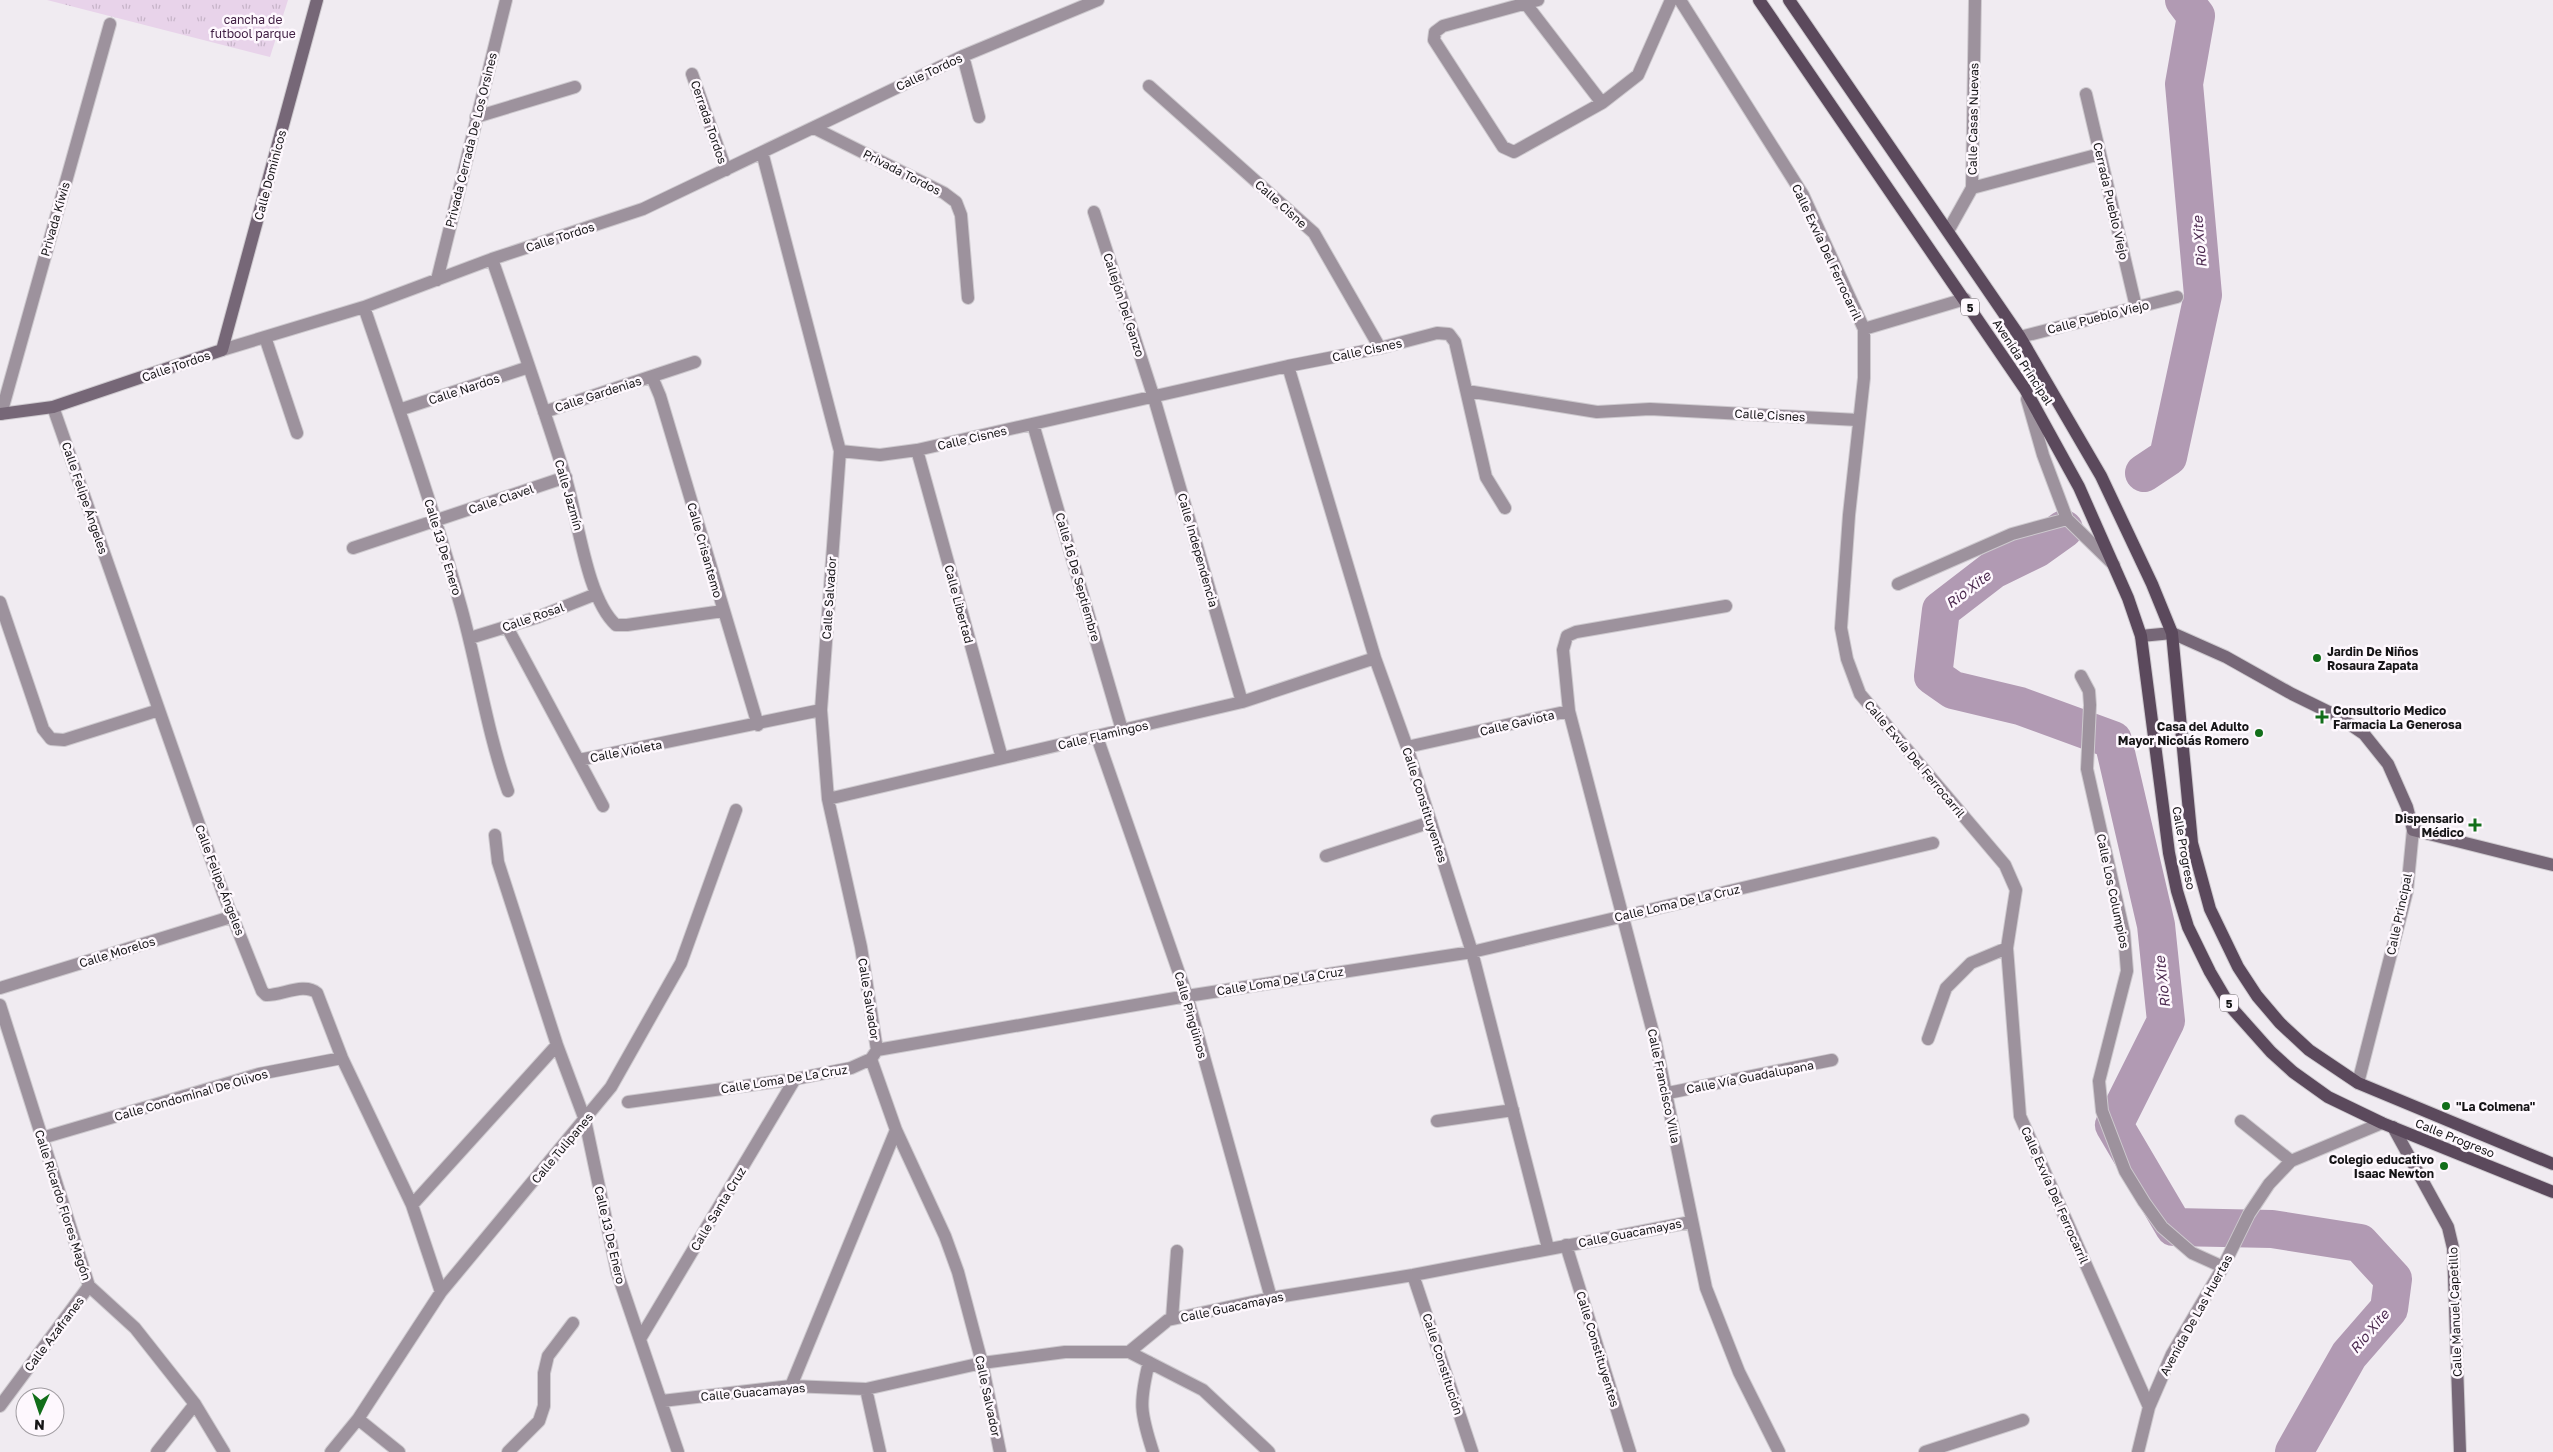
<svg xmlns="http://www.w3.org/2000/svg" width="2553" height="1452" font-family="'Golos Text',sans-serif">
<style>
.grass{fill:url(#grass-tufts)}
.lines{fill:none;stroke-linecap:round;stroke-linejoin:round}
.river{stroke:#b19ab3;stroke-width:38}
.street-casing{stroke:#cdc9ce;stroke-width:14}
.secondary-casing{stroke:#cdc9ce;stroke-width:14}
.primary-casing{stroke:#cdc9ce;stroke-width:14}
.street{stroke:#9d929d;stroke-width:12}
.secondary{stroke:#766777;stroke-width:12}
.primary{stroke:#5b495c;stroke-width:12}
.poi-dot{fill:#126e1a;stroke:#fef8fe;stroke-width:2}
.labels{text-anchor:middle;dominant-baseline:central;stroke-width:5;stroke-linejoin:round;paint-order:stroke}
.shield{fill:#fef8fe;stroke:#5c595c;stroke-width:1}
.shield-label{font-size:11px;font-weight:bold;fill:#161517}
.park-label{font-size:12px;fill:#412044;stroke:#fef8fe}
.street-label{font-size:12px;fill:#161517;stroke:#fef8fe}
.poi-label{font-size:12px;font-weight:bold;fill:#161517;stroke:#fef8fe;text-anchor:start}
.water-label{font-size:14px;font-style:italic;fill:#4d2b50;stroke:#fef8fe}
</style>
<defs>
<pattern id="grass-tufts" width="24" height="20" patternUnits="userSpaceOnUse" patternTransform="scale(1.25)"><rect width="24" height="20" fill="#e8d3ea"/><path d="M3 7l-1-3M5 7V3M7 7l1-3M15 17l-1-3M17 17v-4M19 17l1-3" fill="none" stroke="#c6b4c8"/></pattern>
</defs>
<rect width="100%" height="100%" fill="#f0ebf1"/>
<path class="grass" d="M47,0H288L270,57Z"/>
<g class="lines">
<path class="river" d="M2144,473L2168,457L2203,295L2184,84L2196,16L2184,0
M2064,529L2036,549L1993,570L1941,610L1933,676L1953,690L2020,706L2113,740L2156,925L2166,1021L2114,1125L2174,1227L2272,1229L2360,1243L2393,1279L2389,1309L2349,1355L2294,1452"/>
<g class="street-casing">
<path id="street" d="M1538,0L1443,26L1435,32L1434,40L1503,147L1514,152L1602,103L1638,75L1671,0
M1680,0L1803,195L1864,329V378L1849,515L1841,628L1847,659L1860,694L2005,865L2016,890L2007,948L2020,1116L2149,1407
M1526,4L1602,103
M963,56L979,117
M692,74L726,170
M1149,86L1314,233L1380,348
M2086,94L2136,307
M476,117L575,87
M814,128L944,193L956,202L961,215L968,298
M762,152L840,451L821,710L828,799L861,947L877,1050
M1972,188L2100,154
M1094,212L1154,398L1242,702
M1948,231L1972,188L1975,0
M492,259C517,331 542,403 565,476C578,516 586,598 616,625H627L723,611
M437,280L506,0
M364,307C398,407 433,506 461,607C478,668 487,732 508,791
M1864,329L1965,299
M265,337L297,433
M2020,337L2177,297
M222,350L364,307L492,259L643,209L963,56L1098,0
M1288,366L1375,658L1407,747L1472,952L1548,1248
M652,377L660,396L758,725
M1467,391L1597,412L1650,409L1858,420
M2027,399L2043,455L2067,519L2114,565
M53,407L223,893L262,991L266,995C281,996 304,982 317,993L342,1058L412,1205L441,1292
M399,410L529,367
M544,412L695,362
M1,414L110,24
M1033,424L1122,730
M917,450L1002,758
M840,451L880,455L917,450L1288,366L1380,348L1437,333L1449,334L1455,342L1486,477L1505,508
M353,548L566,477
M1898,584L2012,534L2067,519
M0,602L43,729L51,739L64,740L159,710
M1726,606L1576,632L1567,636L1563,650L1569,711L1655,1040L1706,1288L1739,1372L1779,1452
M507,627L603,806
M470,638L538,617L596,594
M2081,676L2089,691L2090,705L2087,769L2124,933L2127,971L2099,1081L2102,1111L2125,1171L2144,1202L2162,1227L2192,1253L2223,1267
M1097,737L1187,996L1271,1298
M1407,747L1569,711
M579,760L821,710
M828,799L1242,702L1375,658
M495,835L498,862L557,1045L585,1120L617,1272L678,1452
M1326,856L1431,822
M0,988L234,916
M0,1005L89,1286L135,1328L195,1404L224,1452
M1928,1039L1946,988L1971,963L2007,948
M871,1059L896,1130L945,1236L958,1272L982,1363L1000,1452
M2358,1083L2407,891L2413,830
M1668,1093L1832,1060
M628,1102L795,1079L851,1068L871,1059L877,1050L1187,996L1472,952L1933,843
M1437,1121L1513,1110
M2241,1121L2291,1161
M42,1138L259,1074L342,1058
M412,1205L557,1045
M1566,1245L1630,1452
M1413,1275L1472,1452
M1172,1319L1177,1251
M640,1339L795,1079
M1129,1352L1203,1390L1269,1452
M1149,1362C1139,1403 1140,1412 1153,1452
M791,1386L896,1130
M866,1389L880,1452
M662,1401L791,1386L866,1389L982,1363L1065,1352H1129L1168,1320L1271,1298L1413,1275L1691,1222
M0,1406L89,1286
M358,1419L399,1452
M157,1452L195,1404
M331,1452L358,1419L441,1292L611,1087L681,963L736,810
M508,1452L539,1421L544,1406V1373L548,1356L573,1323
M1925,1452L2023,1420
M2138,1452L2149,1407L2172,1354L2223,1267L2249,1214L2269,1184L2291,1161L2382,1123"/>
</g>
<g class="secondary-casing">
<path id="secondary" d="M0,414L53,407L222,350L317,0
M2141,636L2172,633L2226,657L2292,694L2339,717L2364,734L2388,764L2407,807L2413,830L2553,865
M2393,1127L2448,1227L2453,1248L2460,1452"/>
</g>
<g class="primary-casing">
<path id="primary" d="M1759,0L2025,389L2079,487L2128,598L2141,636L2169,853L2177,891L2188,927L2210,972L2230,1006L2271,1052L2293,1072L2328,1097L2382,1123L2553,1192
M1789,0L2020,337L2101,476L2152,584L2172,633L2192,843L2210,909L2238,967L2257,996L2280,1023L2309,1050L2358,1083L2553,1164"/>
</g>
<use href="#street" class="street"/>
<use href="#secondary" class="secondary"/>
<use href="#primary" class="primary"/>
</g>
<g class="poi-dot">
<circle cx="2317" cy="658" r="5"/>
<path d="M2319.5 709.5h5v5h5v5h-5v5h-5v-5h-5v-5h5z"/>
<circle cx="2259" cy="733" r="5"/>
<path d="M2472.5 817.5h5v5h5v5h-5v5h-5v-5h-5v-5h5z"/>
<circle cx="2446" cy="1106" r="5"/>
<circle cx="2444" cy="1166" r="5"/>
</g>
<g class="labels">
<g class="shield">
<rect x="1961" y="298.5" width="18" height="17" rx="4"/>
<rect x="2220" y="994.5" width="18" height="17" rx="4"/>
</g>
<g class="shield-label">
<text x="1970" y="307">5</text>
<text x="2229" y="1003">5</text>
</g>
<g class="park-label">
<text x="253" y="19">cancha de<tspan x="253" dy="14">futbool parque</tspan></text>
</g>
<g class="street-label">
<text transform="translate(929 72) rotate(-25)">Calle Tordos</text>
<text transform="translate(1973 119) rotate(-89)">Calle Casas Nuevas</text>
<text transform="translate(709 122) rotate(71)">Cerrada Tordos</text>
<text transform="translate(471 140) rotate(-76)">Privada Cerrada De Los Orsines</text>
<text transform="translate(902 172) rotate(27)">Privada Tordos</text>
<text transform="translate(270 175) rotate(-75)">Calle Dominicos</text>
<text transform="translate(2111 201) rotate(77)">Cerrada Pueblo Viejo</text>
<text transform="translate(1281 204) rotate(42)">Calle Cisne</text>
<text transform="translate(55 219) rotate(-74)">Privada Kiwis</text>
<text transform="translate(560 237) rotate(-18)">Calle Tordos</text>
<text transform="translate(1827 252) rotate(65)">Calle Exvía Del Ferrocarril</text>
<text transform="translate(1124 305) rotate(72)">Callejón Del Ganzo</text>
<text transform="translate(2098 317) rotate(-14)">Calle Pueblo Viejo</text>
<text transform="translate(1367 350) rotate(-12)">Calle Cisnes</text>
<text transform="translate(2023 362) rotate(57)">Avenida Principal</text>
<text transform="translate(176 366) rotate(-19)">Calle Tordos</text>
<text transform="translate(464 389) rotate(-18)">Calle Nardos</text>
<text transform="translate(598 394) rotate(-18)">Calle Gardenias</text>
<text transform="translate(1770 415) rotate(3)">Calle Cisnes</text>
<text transform="translate(972 438) rotate(-13)">Calle Cisnes</text>
<text transform="translate(569 495) rotate(74)">Calle Jazmín</text>
<text transform="translate(85 498) rotate(71)">Calle Felipe Ángeles</text>
<text transform="translate(501 499) rotate(-19)">Calle Clavel</text>
<text transform="translate(443 547) rotate(73)">Calle 13 De Enero</text>
<text transform="translate(705 550) rotate(74)">Calle Crisantemo</text>
<text transform="translate(1198 550) rotate(74)">Calle Independencia</text>
<text transform="translate(1078 577) rotate(74)">Calle 16 De Septiembre</text>
<text transform="translate(829 598) rotate(-86)">Calle Salvador</text>
<text transform="translate(959 604) rotate(75)">Calle Libertad</text>
<text transform="translate(533 617) rotate(-19)">Calle Rosal</text>
<text transform="translate(1517 723) rotate(-13)">Calle Gaviota</text>
<text transform="translate(1103 735) rotate(-13)">Calle Flamingos</text>
<text transform="translate(626 751) rotate(-11)">Calle Violeta</text>
<text transform="translate(1915 759) rotate(50)">Calle Exvía Del Ferrocarril</text>
<text transform="translate(1425 805) rotate(72)">Calle Constituyentes</text>
<text transform="translate(2184 848) rotate(80)">Calle Progreso</text>
<text transform="translate(220 880) rotate(69)">Calle Felipe Ángeles</text>
<text transform="translate(2113 891) rotate(78)">Calle Los Columpios</text>
<text transform="translate(1677 903) rotate(-13)">Calle Loma De La Cruz</text>
<text transform="translate(2399 914) rotate(-78)">Calle Principal</text>
<text transform="translate(117 952) rotate(-17)">Calle Morelos</text>
<text transform="translate(1280 981) rotate(-9)">Calle Loma De La Cruz</text>
<text transform="translate(869 999) rotate(81)">Calle Salvador</text>
<text transform="translate(1191 1015) rotate(74)">Calle Pingüinos</text>
<text transform="translate(1750 1077) rotate(-11)">Calle Vía Guadalupana</text>
<text transform="translate(784 1079) rotate(-9)">Calle Loma De La Cruz</text>
<text transform="translate(1664 1086) rotate(78)">Calle Francisco Villa</text>
<text transform="translate(191 1095) rotate(-16)">Calle Condominal De Olivos</text>
<text transform="translate(2455 1138) rotate(22)">Calle Progreso</text>
<text transform="translate(562 1148) rotate(-50)">Calle Tulipanes</text>
<text transform="translate(2055 1195) rotate(66)">Calle Exvía Del Ferrocarril</text>
<text transform="translate(63 1205) rotate(72)">Calle Ricardo Flores Magón</text>
<text transform="translate(718 1209) rotate(-59)">Calle Santa Cruz</text>
<text transform="translate(1630 1233) rotate(-11)">Calle Guacamayas</text>
<text transform="translate(610 1235) rotate(77)">Calle 13 De Enero</text>
<text transform="translate(1232 1307) rotate(-12)">Calle Guacamayas</text>
<text transform="translate(2455 1312) rotate(-92)">Calle Manuel Capetillo</text>
<text transform="translate(2196 1315) rotate(-61)">Avenida De Las Huertas</text>
<text transform="translate(54 1334) rotate(-53)">Calle Azafranes</text>
<text transform="translate(1598 1349) rotate(73)">Calle Constituyentes</text>
<text transform="translate(1443 1364) rotate(72)">Calle Constitución</text>
<text transform="translate(753 1392) rotate(-5)">Calle Guacamayas</text>
<text transform="translate(988 1396) rotate(78)">Calle Salvador</text>
</g>
<g class="poi-label">
<text x="2327" y="651">Jardin De Niños<tspan x="2327" dy="14">Rosaura Zapata</tspan></text>
<text x="2333" y="710">Consultorio Medico<tspan x="2333" dy="14">Farmacia La Generosa</tspan></text>
<text x="2249" y="726" text-anchor="end">Casa del Adulto<tspan x="2249" dy="14">Mayor Nicolás Romero</tspan></text>
<text x="2464" y="818" text-anchor="end">Dispensario<tspan x="2464" dy="14">Médico</tspan></text>
<text x="2456" y="1106">"La Colmena"</text>
<text x="2434" y="1159" text-anchor="end">Colegio educativo<tspan x="2434" dy="14">Isaac Newton</tspan></text>
</g>
<g class="water-label">
<text transform="translate(2199 242) rotate(-95)">Rio Xite</text>
<text transform="translate(1968 589) rotate(-37)">Rio Xite</text>
<text transform="translate(2162 982) rotate(-96)">Rio Xite</text>
<text transform="translate(2369 1331) rotate(-50)">Rio Xite</text>
</g>
</g>
<g transform="translate(40 1412) rotate(183)"><circle r="24" fill="#fef8fe" stroke="#a19da2"/>
<path d="M0-4L9 19L0 12L-9 19Z" fill="#126e1a"/>
<text y="-8" font-size="14" font-weight="bold" text-anchor="middle" fill="#161517">N</text>
</g>
</svg>
